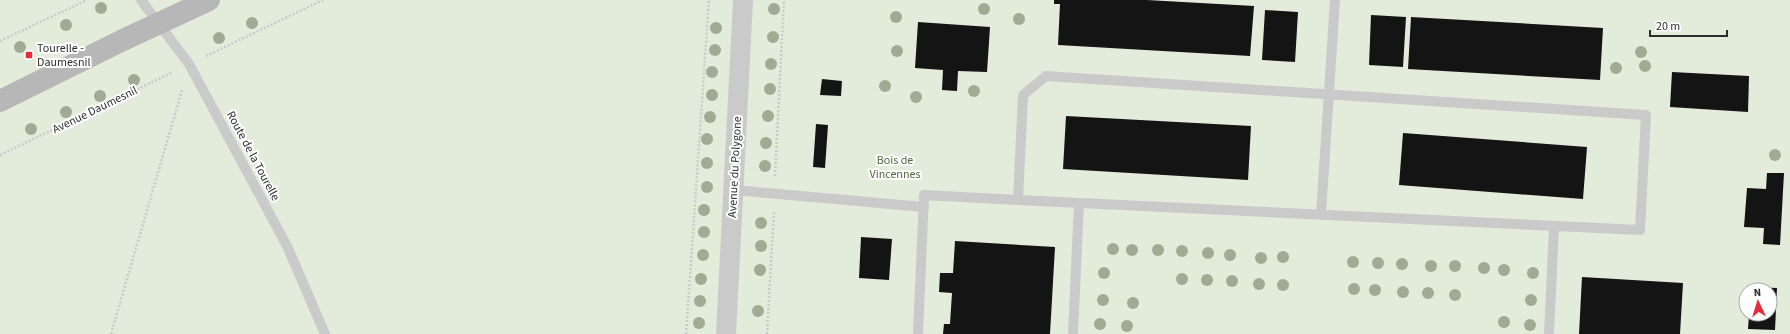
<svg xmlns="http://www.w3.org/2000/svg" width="1790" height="334" font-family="'Source Sans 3',sans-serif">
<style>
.green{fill:#e3ebda;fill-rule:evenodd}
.building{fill:#141414}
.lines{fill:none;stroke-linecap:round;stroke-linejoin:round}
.path{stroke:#cacaca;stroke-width:2.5;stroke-dasharray:2 2;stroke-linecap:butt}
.lane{stroke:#cacaca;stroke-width:10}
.street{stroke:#cacaca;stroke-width:20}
.secondary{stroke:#b7b7b7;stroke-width:22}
.tree{fill:#9fac93}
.poi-dot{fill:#e72b3d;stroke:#fff;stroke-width:1.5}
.labels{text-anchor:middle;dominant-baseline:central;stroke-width:4;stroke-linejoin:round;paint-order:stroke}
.poi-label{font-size:12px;fill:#2d2d2d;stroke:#fff;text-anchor:start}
.street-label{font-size:12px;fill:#2d2d2d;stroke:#fff}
.park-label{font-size:12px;fill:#51693a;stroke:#fff}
</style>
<rect width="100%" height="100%" fill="#fff"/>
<path class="green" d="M0,0H1790V334H0ZM1746,290H1770V314H1746Z"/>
<path class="building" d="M1054,0H1147L1254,6L1250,56L1058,45L1060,4H1054Z
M1265,10L1298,12L1295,62L1262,60Z
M1371,15L1406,17L1403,67L1369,65Z
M1411,17L1603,28L1600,80L1408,69Z
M918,22L990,27L987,72L958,71L957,91L942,90L943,70L915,68Z
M1672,72L1749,76L1748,112L1670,107Z
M822,79L842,81L841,96L820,95Z
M1066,116L1251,126L1248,180L1063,169Z
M816,124L828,125L825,168L813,167Z
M1403,133L1587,147L1583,199L1399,185Z
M1767,173H1784L1780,245L1763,244L1764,228L1744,227L1747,188L1766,189Z
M861,237L892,239L889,280L859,278Z
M955,241L1055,247L1050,334H943L944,324H950L952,293L939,292L940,273H953Z
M1582,277L1683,283L1680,334H1579Z
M1750,287L1777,288L1775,330L1748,329L1749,314H1770V290H1750Z"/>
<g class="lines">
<path class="path" d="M0,41L87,0
M206,56L323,0
M0,155L173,72
M775,176L784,0
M111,334L182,90
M686,334L709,0
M767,334L774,211"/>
<path class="lane" d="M141,0L189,64L288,248L325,334
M1046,76L1646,115L1640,230L1018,200L1023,95Z
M734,190L924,207
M1321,214L1335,0
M918,334L924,195L1018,200
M1073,334L1079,203
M1549,334L1554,226"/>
<path class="street" d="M726,334L743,0"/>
<path class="secondary" d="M0,101L123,40L209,0"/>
</g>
<g class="tree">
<circle cx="101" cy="8" r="6"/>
<circle cx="774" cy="9" r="6"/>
<circle cx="984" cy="9" r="6"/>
<circle cx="896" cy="17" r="6"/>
<circle cx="1019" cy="19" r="6"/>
<circle cx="252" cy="23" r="6"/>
<circle cx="66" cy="25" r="6"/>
<circle cx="716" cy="28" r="6"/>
<circle cx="773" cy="37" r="6"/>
<circle cx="219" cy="38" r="6"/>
<circle cx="20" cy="47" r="6"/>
<circle cx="715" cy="50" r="6"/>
<circle cx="897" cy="51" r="6"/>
<circle cx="1641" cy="52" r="6"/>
<circle cx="771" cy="64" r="6"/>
<circle cx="1645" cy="66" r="6"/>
<circle cx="1616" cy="68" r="6"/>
<circle cx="712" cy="72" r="6"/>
<circle cx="134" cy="80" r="6"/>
<circle cx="885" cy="86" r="6"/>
<circle cx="770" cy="89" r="6"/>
<circle cx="974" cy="91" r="6"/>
<circle cx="712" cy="95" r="6"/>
<circle cx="100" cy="96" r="6"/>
<circle cx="916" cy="97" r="6"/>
<circle cx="66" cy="112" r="6"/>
<circle cx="768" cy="116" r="6"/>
<circle cx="710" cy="117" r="6"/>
<circle cx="31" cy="129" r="6"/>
<circle cx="707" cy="139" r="6"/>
<circle cx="766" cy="143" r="6"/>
<circle cx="1775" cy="155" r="6"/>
<circle cx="707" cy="163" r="6"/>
<circle cx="765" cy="166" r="6"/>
<circle cx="707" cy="187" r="6"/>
<circle cx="704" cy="210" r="6"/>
<circle cx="761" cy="223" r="6"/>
<circle cx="704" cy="232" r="6"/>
<circle cx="761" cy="246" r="6"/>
<circle cx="1113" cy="249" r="6"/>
<circle cx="1132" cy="250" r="6"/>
<circle cx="1158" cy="250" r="6"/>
<circle cx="1182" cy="251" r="6"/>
<circle cx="1208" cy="253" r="6"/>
<circle cx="703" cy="255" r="6"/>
<circle cx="1230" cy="255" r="6"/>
<circle cx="1283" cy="257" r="6"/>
<circle cx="1261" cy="258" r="6"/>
<circle cx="1353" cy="262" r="6"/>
<circle cx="1378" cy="263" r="6"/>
<circle cx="1402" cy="264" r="6"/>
<circle cx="1431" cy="266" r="6"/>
<circle cx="1455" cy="266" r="6"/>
<circle cx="1484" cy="268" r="6"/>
<circle cx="760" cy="270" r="6"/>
<circle cx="1504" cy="270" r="6"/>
<circle cx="1104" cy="273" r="6"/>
<circle cx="1533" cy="273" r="6"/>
<circle cx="701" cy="279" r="6"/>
<circle cx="1182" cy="279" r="6"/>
<circle cx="1207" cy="280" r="6"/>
<circle cx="1232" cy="281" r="6"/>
<circle cx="1259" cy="284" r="6"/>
<circle cx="1283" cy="285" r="6"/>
<circle cx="1354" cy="289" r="6"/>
<circle cx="1375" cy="290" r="6"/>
<circle cx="1403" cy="292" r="6"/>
<circle cx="1428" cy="293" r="6"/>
<circle cx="1455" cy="295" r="6"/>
<circle cx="1103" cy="300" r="6"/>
<circle cx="1531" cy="300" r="6"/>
<circle cx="700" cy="301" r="6"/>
<circle cx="1133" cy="303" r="6"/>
<circle cx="758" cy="311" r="6"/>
<circle cx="1504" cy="322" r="6"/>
<circle cx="699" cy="323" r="6"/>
<circle cx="1100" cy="324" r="6"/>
<circle cx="1530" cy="325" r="6"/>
<circle cx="1127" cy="326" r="6"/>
</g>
<rect class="poi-dot" x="25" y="51" width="8" height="8" rx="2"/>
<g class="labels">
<g class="poi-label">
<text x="37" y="48">Tourelle -<tspan x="37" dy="14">Daumesnil</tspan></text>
</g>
<g class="street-label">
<text transform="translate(95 110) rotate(-26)">Avenue Daumesnil</text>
<text transform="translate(253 156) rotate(62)">Route de la Tourelle</text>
<text transform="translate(735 167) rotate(-87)">Avenue du Polygone</text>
</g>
<g class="park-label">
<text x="895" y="160">Bois de<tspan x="895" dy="14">Vincennes</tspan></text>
</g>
</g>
<g transform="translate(1758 302) rotate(356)"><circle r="19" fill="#ffffff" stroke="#ababab"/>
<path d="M0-3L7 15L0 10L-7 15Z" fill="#e72b3d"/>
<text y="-6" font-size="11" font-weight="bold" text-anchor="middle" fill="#2d2d2d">N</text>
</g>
<path d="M1650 30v6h77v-6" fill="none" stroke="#2d2d2d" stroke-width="2"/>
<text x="1656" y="30" font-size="12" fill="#2d2d2d" stroke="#ffffff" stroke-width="3" paint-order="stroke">20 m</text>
</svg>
